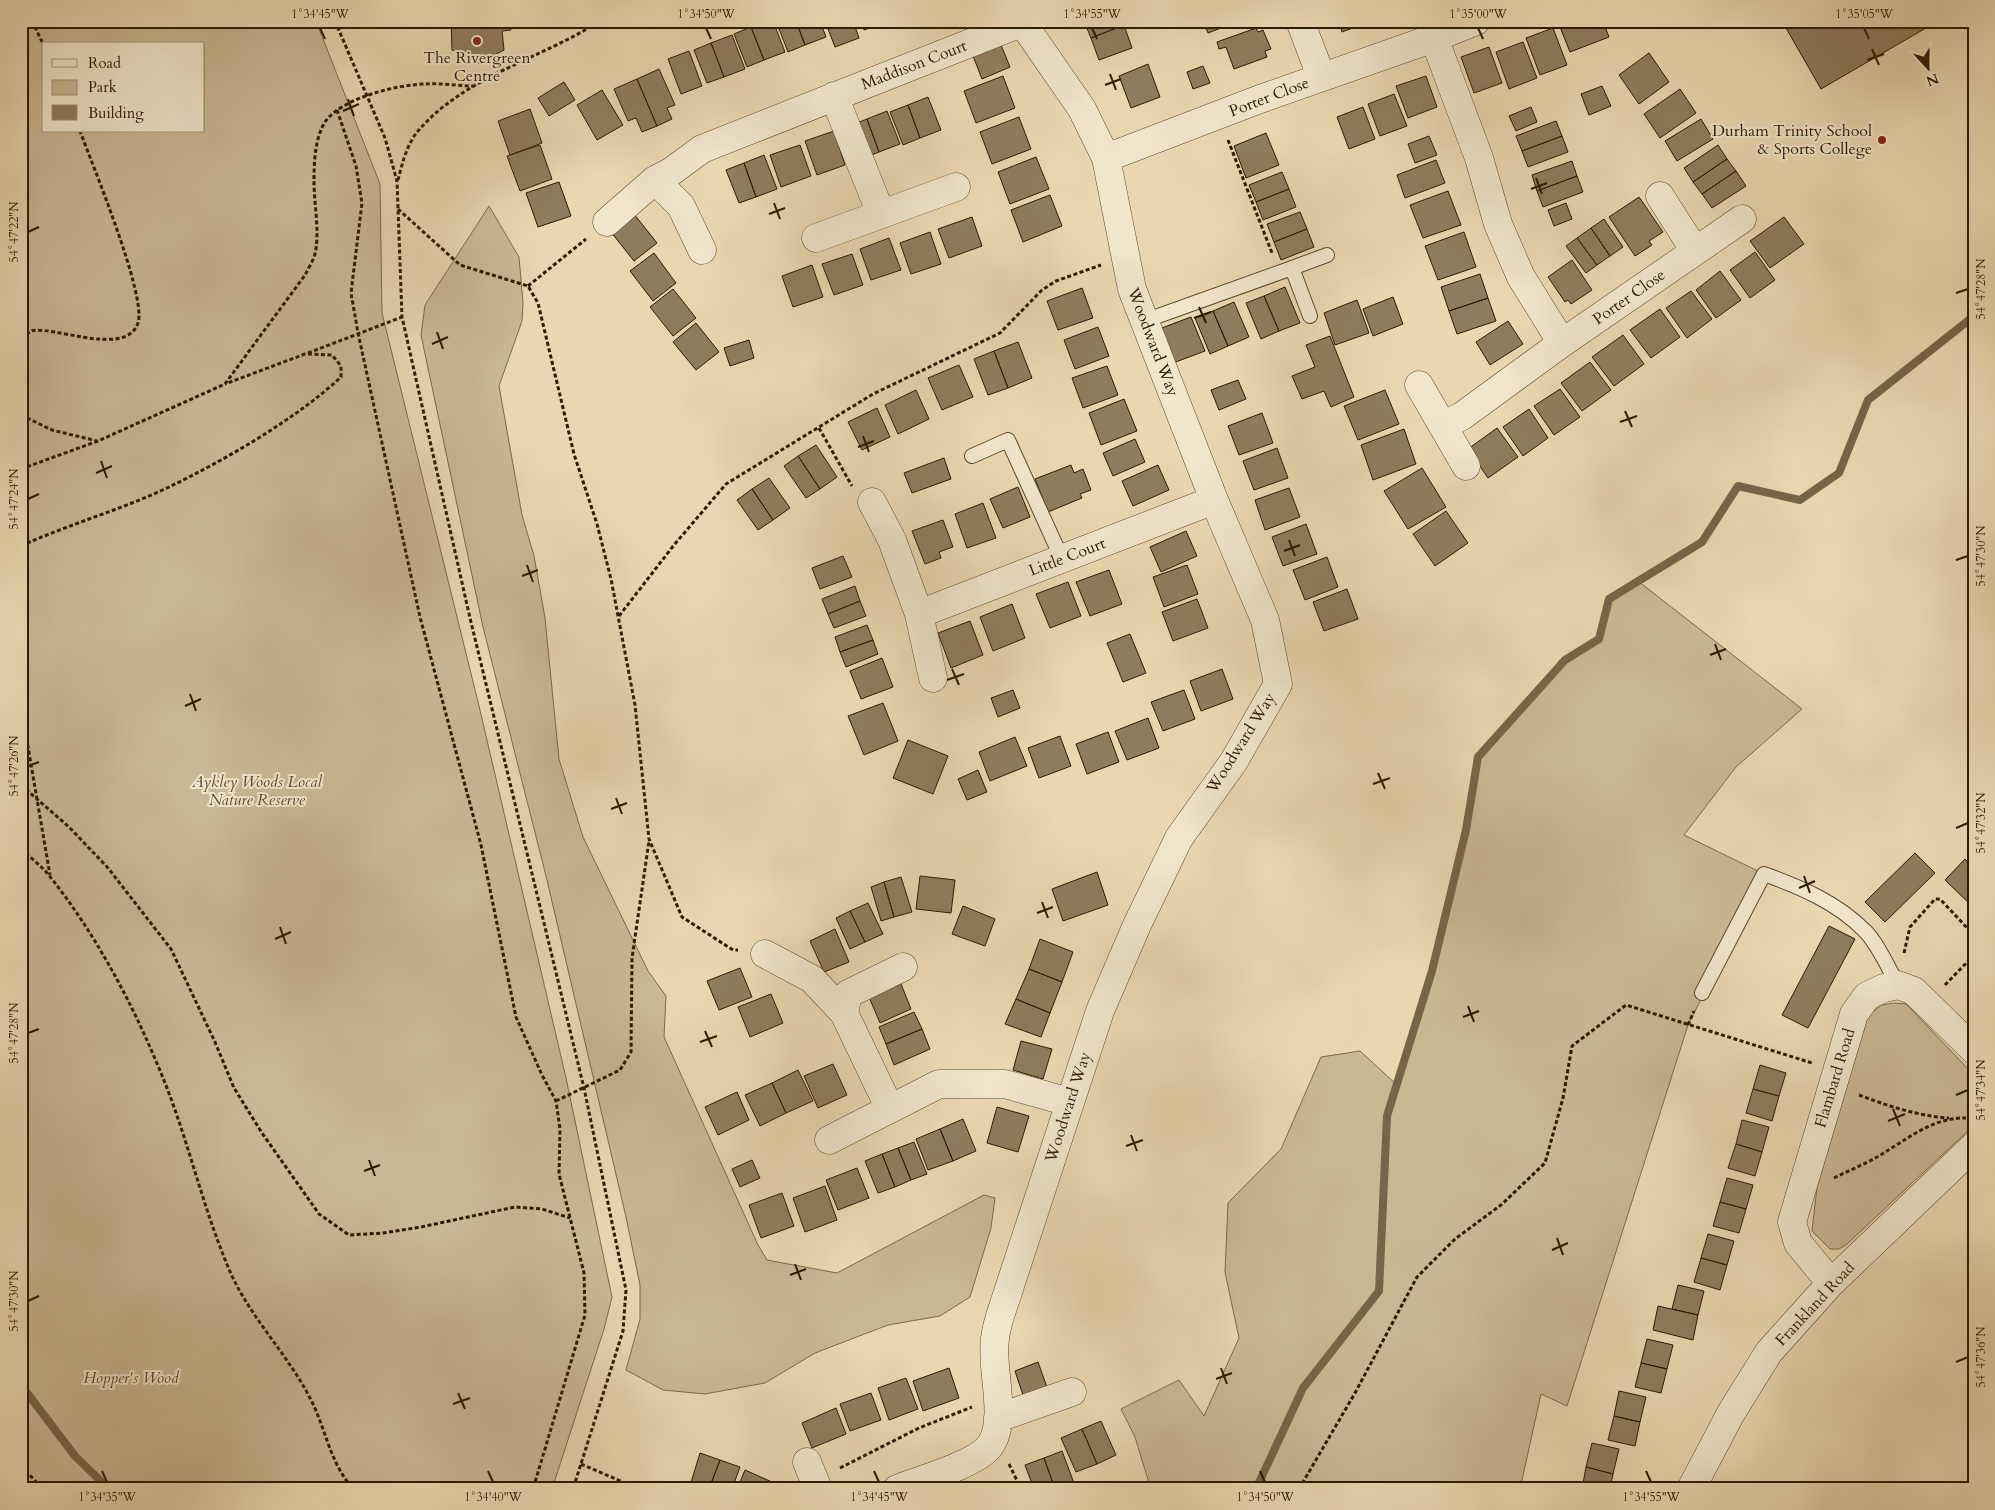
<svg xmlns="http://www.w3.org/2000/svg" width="1995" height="1510" font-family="Cardo,serif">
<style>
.green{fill:#cab794;stroke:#7c684c;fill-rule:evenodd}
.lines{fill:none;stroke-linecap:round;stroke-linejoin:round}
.stream{stroke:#786448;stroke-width:8}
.building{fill:#8f7c5e;stroke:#2d1904}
.service-casing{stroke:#5c482f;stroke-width:16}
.minor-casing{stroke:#5c482f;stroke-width:29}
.path{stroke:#2d1904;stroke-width:3;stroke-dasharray:4 2.5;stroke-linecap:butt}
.service{stroke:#f1e5cc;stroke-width:14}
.minor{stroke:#f1e5cc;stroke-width:28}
.ticks{fill:none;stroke:#2d1904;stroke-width:2}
.poi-dot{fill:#8f2418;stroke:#f1e5cc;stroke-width:2}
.labels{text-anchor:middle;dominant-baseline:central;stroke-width:4;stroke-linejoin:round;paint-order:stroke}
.poi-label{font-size:16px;fill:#2d1904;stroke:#f1e5cc}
.street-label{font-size:16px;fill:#2d1904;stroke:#f1e5cc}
.park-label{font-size:16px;font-style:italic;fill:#5c482f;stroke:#f1e5cc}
.neatline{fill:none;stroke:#2d1904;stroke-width:2}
.ticks-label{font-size:12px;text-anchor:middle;fill:#2d1904}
</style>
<rect width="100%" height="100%" fill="#ead7b1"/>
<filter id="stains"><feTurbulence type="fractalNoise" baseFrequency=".004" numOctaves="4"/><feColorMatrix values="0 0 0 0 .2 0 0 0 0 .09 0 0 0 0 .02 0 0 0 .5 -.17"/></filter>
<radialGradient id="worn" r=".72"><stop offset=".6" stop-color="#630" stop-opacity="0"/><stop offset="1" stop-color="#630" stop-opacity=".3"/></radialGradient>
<path class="green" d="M21,21H316L380,184L382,313L479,706L566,1078L612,1297L604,1329L552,1489H21ZM44,44H204V131H44Z
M489,206L519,257L523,303L522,321L499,386L522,515L534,556L545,618L559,759L583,837L648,971L666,996L664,1037L758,1245L767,1260L837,1273L984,1195L995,1198L991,1228L970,1297L940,1316L888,1325L815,1353L765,1383L705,1394L663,1390L626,1370L640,1319V1285L626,1217L546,876L483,627L421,335L425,305Z
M1638,581L1802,709L1736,767L1684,835L1764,874L1688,1025L1567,1406L1541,1394L1520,1489H1146L1149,1483L1135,1437L1121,1409L1179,1380L1204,1416L1239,1338L1225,1272L1228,1203L1281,1149L1321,1057L1360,1051L1397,1085L1432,971L1466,830L1478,757L1565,660L1599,639L1609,599Z
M1894,1003L1906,1004L1974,1075V1125L1846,1245L1839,1249H1830L1812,1231L1817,1187L1868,1015L1882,1005Z"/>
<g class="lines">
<path class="stream" d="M21,1385L75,1456L109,1489
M1256,1489L1303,1388L1379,1291L1387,1116L1432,971L1466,830L1478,757L1565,660L1599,639L1609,599L1702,542L1738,486L1800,500L1839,473L1868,400L1974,316"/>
</g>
<path class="building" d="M451,21H511V30L502,31L504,50L479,63L452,50Z
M766,21H773L785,52L764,60L751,27Z
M776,21H796L805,45L788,52Z
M796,21H820L826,37L805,45Z
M825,21H853L859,38L835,47Z
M861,21H889L864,30Z
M1084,21H1122L1124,25L1091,38Z
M1203,21H1239L1208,33Z
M1339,21H1368L1369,22L1342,32Z
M1561,21H1603L1609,37L1570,52L1558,22Z
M1782,21H1938L1821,89Z
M1124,25L1132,48L1099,60L1091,38Z
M751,27L764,60L747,67L734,34Z
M1256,28L1258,32L1263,30L1271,49L1265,51L1267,57L1234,69L1226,47L1219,49L1217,42Z
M1553,28L1567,65L1540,75L1526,38Z
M732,35L745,69L724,77L711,43Z
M1523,42L1537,78L1509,89L1496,52Z
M711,43L724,77L707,83L694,50Z
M1001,45L1010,67L982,79L973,56Z
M1489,47L1502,83L1474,93L1461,57Z
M689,51L702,86L681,94L668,59Z
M1649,53L1669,82L1639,104L1619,75Z
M1148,64L1160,97L1131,108L1119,76Z
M1203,66L1210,83L1193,89L1187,72Z
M659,69L675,105L667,108L672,119L657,126L637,79Z
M1003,76L1015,108L976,123L964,91Z
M1426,76L1437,107L1408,118L1396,86Z
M637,79L657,126L642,132L636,118L628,121L614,89Z
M564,82L575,100L549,116L538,98Z
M1602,86L1611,106L1589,115L1581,94Z
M1680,89L1696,113L1660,138L1644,114Z
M602,90L623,125L597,140L577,105Z
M1394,94L1407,126L1380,136L1368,104Z
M928,97L941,130L920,138L908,105Z
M908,105L920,138L903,145L890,112Z
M1363,107L1375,139L1349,149L1337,117Z
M1531,107L1537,122L1516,131L1509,116Z
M530,109L542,143L510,155L498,121Z
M887,111L900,144L879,152L867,119Z
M1019,117L1031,149L992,164L980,132Z
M867,119L879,152L862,159L849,126Z
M1701,119L1713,139L1677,161L1665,141Z
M1556,121L1562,136L1522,151L1516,136Z
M834,131L845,165L817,175L805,141Z
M1266,133L1279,165L1246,178L1234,146Z
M1429,136L1437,155L1415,163L1408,144Z
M1562,136L1568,152L1528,167L1522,151Z
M540,145L552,179L520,191L507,156Z
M800,145L811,176L781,187L770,155Z
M1718,145L1727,159L1693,182L1684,168Z
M764,155L777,189L756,197L744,163Z
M1036,157L1049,189L1010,204L998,172Z
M1727,159L1736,171L1702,194L1693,182Z
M1436,160L1445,183L1405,198L1397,175Z
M1572,161L1577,176L1537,191L1532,175Z
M744,163L756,197L739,203L726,170Z
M1736,171L1746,186L1712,208L1702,194Z
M1282,172L1289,189L1256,202L1249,185Z
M1577,176L1583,192L1543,207L1537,191Z
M559,182L571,216L538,227L526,193Z
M1289,189L1296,207L1263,220L1256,202Z
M1448,191L1461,225L1423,238L1410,205Z
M1050,195L1062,226L1023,242L1011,210Z
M1639,197L1663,232L1649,241L1652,245L1635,256L1609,217Z
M1566,203L1572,219L1554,226L1548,210Z
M1300,212L1307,229L1274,242L1267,224Z
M634,214L657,243L634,261L611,232Z
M972,217L982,246L949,258L938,229Z
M1784,217L1804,244L1770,268L1750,241Z
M1604,219L1623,247L1610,256L1591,228Z
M1591,228L1610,256L1597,265L1577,238Z
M1307,229L1314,247L1281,260L1274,242Z
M930,232L941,264L911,274L900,243Z
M1464,232L1476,267L1438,280L1425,246Z
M889,238L901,270L871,280L860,249Z
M1577,238L1597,265L1586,273L1566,246Z
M1755,252L1775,280L1750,298L1730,270Z
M654,253L676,283L653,301L630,271Z
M852,254L863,285L834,295L822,264Z
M1572,260L1592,290L1571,304L1568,300L1565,302L1548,277Z
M812,265L823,297L793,307L782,276Z
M1720,271L1741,300L1716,318L1696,290Z
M1480,274L1488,298L1449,311L1441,287Z
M1285,287L1300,323L1279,331L1264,296Z
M1082,288L1093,318L1058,330L1047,301Z
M673,289L696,318L673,336L650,307Z
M1691,291L1712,319L1687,338L1666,308Z
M1264,296L1279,331L1261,339L1246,303Z
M1393,297L1403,324L1373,336L1363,309Z
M1488,298L1496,321L1457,334L1449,311Z
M1357,300L1369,333L1335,345L1324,313Z
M1234,302L1249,337L1228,346L1213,311Z
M1660,309L1680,337L1651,358L1630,330Z
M1213,311L1228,346L1210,354L1195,318Z
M1191,317L1205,351L1173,363L1159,329Z
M1508,321L1523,344L1490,365L1476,342Z
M696,323L719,352L696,370L673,342Z
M1098,327L1109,356L1075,369L1064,340Z
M1623,335L1644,364L1614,386L1592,357Z
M1330,336L1354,397L1331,407L1324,391L1302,399L1292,376L1315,367L1306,345Z
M749,340L754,358L730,366L724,348Z
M1018,342L1032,378L1008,388L994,351Z
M994,351L1008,388L988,395L974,359Z
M1590,362L1611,390L1582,411L1561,383Z
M959,365L973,397L942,410L928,378Z
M1107,366L1118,395L1083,408L1072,378Z
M1238,380L1246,399L1219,410L1211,390Z
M1560,389L1580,417L1554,435L1534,406Z
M916,390L929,419L898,434L885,405Z
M1385,390L1399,424L1358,440L1344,406Z
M1124,399L1137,431L1101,445L1089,413Z
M877,408L890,437L862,450L848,422Z
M1529,409L1548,438L1523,456L1503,427Z
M1262,413L1273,443L1239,455L1228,426Z
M1497,428L1518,457L1488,478L1468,449Z
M1404,429L1416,464L1373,480L1361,445Z
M1135,439L1145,462L1113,476L1103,453Z
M816,445L837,477L820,489L798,456Z
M1277,448L1288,478L1254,490L1243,461Z
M798,456L820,489L806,498L784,466Z
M944,458L951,479L912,493L904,473Z
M1071,465L1074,473L1083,469L1091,490L1080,494L1082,498L1048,512L1035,479Z
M1158,465L1169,490L1133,506L1122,481Z
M1422,468L1446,507L1408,529L1384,491Z
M769,478L790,508L773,520L752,489Z
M1018,487L1030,517L1003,528L990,499Z
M1289,488L1300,517L1265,530L1255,500Z
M752,489L773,520L758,530L737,500Z
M983,503L996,538L967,548L955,514Z
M1446,511L1468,543L1435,566L1413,534Z
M943,520L953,547L939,552L941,558L925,564L912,531Z
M1306,524L1317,554L1283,566L1272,537Z
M1186,531L1197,556L1161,572L1150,547Z
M843,556L852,577L820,589L812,568Z
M1327,557L1338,587L1305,600L1293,570Z
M1187,565L1198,594L1164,607L1153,577Z
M1109,570L1122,604L1090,616L1076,582Z
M1068,582L1081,616L1050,628L1036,594Z
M855,586L860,601L828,614L822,599Z
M1347,589L1358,619L1324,631L1313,602Z
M1197,599L1208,628L1173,641L1162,612Z
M860,601L866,616L834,628L828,614Z
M1012,604L1025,638L993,651L980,617Z
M970,621L983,655L951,668L938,633Z
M867,625L873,640L840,652L835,637Z
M1130,634L1146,673L1123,682L1107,643Z
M873,640L878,654L846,667L840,652Z
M882,658L893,687L861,699L850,671Z
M1222,669L1233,699L1201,711L1190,681Z
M1013,690L1020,708L998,717L991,698Z
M1184,690L1195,719L1163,731L1151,702Z
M883,703L898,741L864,755L848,716Z
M1148,718L1159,748L1127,760L1115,731Z
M1108,732L1119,762L1087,774L1076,744Z
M1060,736L1071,766L1039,778L1028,748Z
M1015,737L1027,766L990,781L979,752Z
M908,740L948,756L933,794L893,778Z
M978,770L987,792L967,800L958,779Z
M1915,853L1935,873L1885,922L1865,902Z
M1965,859L1974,868V908L1945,880Z
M1097,872L1108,905L1063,921L1052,889Z
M920,876L955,880L951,913L916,909Z
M901,877L912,912L894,917L884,882Z
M884,882L894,917L881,921L871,887Z
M868,903L883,934L865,942L850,911Z
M963,906L995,919L985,946L952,934Z
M850,911L865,942L850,949L836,918Z
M1829,926L1855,939L1808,1028L1782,1015Z
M835,929L849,962L824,972L810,941Z
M1040,939L1073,952L1062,982L1029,969Z
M740,968L752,997L719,1010L707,981Z
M1029,969L1062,982L1050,1013L1016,999Z
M901,984L911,1009L880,1023L869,997Z
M771,994L783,1023L750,1037L738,1007Z
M1016,999L1050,1013L1041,1037L1005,1024Z
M914,1012L922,1029L886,1044L879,1027Z
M922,1029L930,1049L894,1065L886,1044Z
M1021,1041L1052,1049L1043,1079L1013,1070Z
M833,1064L847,1095L818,1108L804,1076Z
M1760,1065L1786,1073L1779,1096L1753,1089Z
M798,1070L813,1101L786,1113L772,1083Z
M772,1083L786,1113L760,1126L745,1095Z
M1753,1089L1779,1096L1772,1121L1746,1113Z
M737,1092L749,1120L718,1135L705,1107Z
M997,1107L1029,1116L1018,1152L987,1143Z
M963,1119L976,1151L953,1161L940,1129Z
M1742,1120L1769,1127L1762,1152L1736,1144Z
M940,1129L953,1161L928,1170L916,1139Z
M914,1142L927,1174L911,1180L898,1148Z
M1736,1144L1762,1152L1755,1176L1728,1168Z
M898,1148L911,1180L895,1187L882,1154Z
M882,1154L895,1187L878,1193L865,1161Z
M752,1160L760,1178L740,1187L732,1169Z
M857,1168L869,1198L838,1210L826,1180Z
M1727,1178L1753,1185L1746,1209L1720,1202Z
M825,1186L837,1220L805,1232L793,1198Z
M782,1193L794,1226L761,1238L749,1205Z
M1720,1202L1746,1209L1739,1233L1713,1226Z
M1708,1234L1734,1241L1727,1265L1701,1258Z
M1701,1258L1727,1265L1720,1290L1694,1282Z
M1678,1285L1704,1291L1698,1315L1672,1309Z
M1658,1306L1698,1315L1693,1340L1653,1330Z
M1647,1339L1673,1345L1667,1369L1641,1363Z
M1038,1362L1048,1390L1024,1398L1015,1371Z
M1641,1363L1667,1369L1661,1393L1635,1387Z
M949,1368L959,1398L923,1411L913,1381Z
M906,1378L918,1409L889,1420L878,1388Z
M1619,1391L1646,1397L1640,1422L1614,1416Z
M871,1393L881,1420L850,1431L840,1404Z
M836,1408L846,1434L812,1448L802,1423Z
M1614,1416L1640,1422L1635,1446L1608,1440Z
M1101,1421L1116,1455L1097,1464L1082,1429Z
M1082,1429L1097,1464L1076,1472L1061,1438Z
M1592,1443L1619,1449L1613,1474L1586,1467Z
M1062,1451L1074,1483L1055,1489L1044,1458Z
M700,1453L720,1460L709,1489H689Z
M1044,1458L1055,1489H1034L1025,1465Z
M720,1460L740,1467L732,1489H709Z
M1586,1467L1613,1474L1610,1489H1582Z
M745,1470L772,1482L769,1489H737Z"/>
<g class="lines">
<g class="service-casing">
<path id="service" d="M1292,268L1327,255
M1144,321L1292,268L1310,316
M972,456L1008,440L1062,559
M1702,993L1764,874C1800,887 1836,902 1864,930C1877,942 1889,969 1898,985"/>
</g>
<g class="minor-casing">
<path id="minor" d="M1300,21L1321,76
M1434,38L1479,158L1498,224L1521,277L1562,343
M834,96L881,214
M1106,158L1260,99L1434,38L1476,21
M1660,196L1695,251
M607,222L655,180
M816,238L956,187
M702,250L681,206L655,180L672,171L702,149L1021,23
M1419,385L1466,466
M1443,426L1462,416L1562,343L1742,219
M872,502L892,540L919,614L933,678
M919,614L1214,500
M765,954L812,979L844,1013
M890,1109L844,1013L848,994L903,967
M829,1140L939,1084H1005L1069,1102
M1831,1283L1798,1243L1792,1222L1854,1014L1867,996L1884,988L1898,985L1914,991L1974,1050
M998,1418L1072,1392
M807,1462L818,1489
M897,1489C920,1480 973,1465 988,1448C1010,1423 990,1370 995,1339C996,1326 1001,1313 1005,1301L1100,1011L1137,925L1179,838L1234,761L1278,684L1265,620L1214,500L1132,289L1106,158L1082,109L1021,21
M1691,1489L1731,1413L1769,1352L1831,1283L1974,1146"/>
</g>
<path class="path" d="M32,21L44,46
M335,21L385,138L397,181L402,317L470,618L584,1088L626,1290L623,1331L573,1489
M337,110L356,166L362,203L351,293L358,333L420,617L481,845L516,1017L542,1075L556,1101L560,1129L559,1174L584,1273L585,1315L533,1489
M1228,140L1272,253
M398,180C402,164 407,144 418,131C465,76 541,59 600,21
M398,209L460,265L528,286L538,303L574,454L597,524L611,579L635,705L649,839L682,917L733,950H738
M528,286L586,239
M21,338C24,336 28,333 31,331C42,327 83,339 99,339C113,340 132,340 138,323C147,296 92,164 80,131
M308,353L402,317
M21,415L52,430L97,441
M819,428L852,486
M21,469L98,441L225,384L305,275C308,269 313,261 315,254C320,231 314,205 314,181C314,162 315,138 325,122C341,98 399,84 427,84C442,83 458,86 473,86
M21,546C69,524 121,510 169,487C225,460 296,419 341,377V366L332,355L305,354L225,384
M619,616L674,545L726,484L873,394L1000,333L1042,290L1056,281L1101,265
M21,706L50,875
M21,785L69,827L108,868L171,949L215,1042L234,1088L262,1133L319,1214L349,1235L383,1233L421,1227L515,1207L542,1209L570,1218
M21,849C31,858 43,867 51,878C98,937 137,1012 165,1083C190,1146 204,1213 232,1276C253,1321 291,1358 313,1404C327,1434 330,1462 353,1489
M1904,953L1910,927L1935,899H1940L1970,931L1974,939
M1945,985L1974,955
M1688,1025L1694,1011
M1859,1095C1888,1106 1918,1116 1949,1118
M556,1101L620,1070L631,1052L632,958L649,841
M1834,1178C1848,1171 1863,1165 1877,1157C1905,1141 1932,1117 1966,1118
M581,1464L639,1489
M1009,1464L1021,1489
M21,1466L43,1489
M840,1468L919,1428L972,1407
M1299,1489L1355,1393L1417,1277L1455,1239L1501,1205L1545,1163L1563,1098L1572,1046L1626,1005L1812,1063"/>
<use href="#service" class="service"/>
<use href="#minor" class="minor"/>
</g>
<path class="ticks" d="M320,28L325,39M706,28L711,39M1092,28L1097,39M1478,28L1483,39M1864,28L1869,39M1872,49L1879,65M1867,60L1884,54M1110,74L1116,90M1105,85L1121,79M348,99L354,116M343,111L359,104M1536,178L1542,194M1531,189L1547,183M774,203L780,219M769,214L785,208M28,232L39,227M1956,293L1968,289M1199,307L1206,323M1194,318L1211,312M437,332L443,349M432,344L448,337M1625,411L1632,427M1620,422L1637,416M863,436L869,452M858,447L874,441M101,461L107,478M96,473L112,466M28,499L39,494M1289,540L1295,556M1284,551L1300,545M1956,560L1968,556M527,565L533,582M522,576L538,570M1715,644L1721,660M1710,655L1726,649M952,669L959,685M947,680L964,674M190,694L196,711M185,706L201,699M28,766L39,762M1378,773L1385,789M1373,784L1390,778M616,798L622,814M611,809L627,803M1956,828L1968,823M1804,876L1810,893M1799,888L1815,881M1042,902L1048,918M1037,913L1053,907M280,927L286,944M275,939L291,932M1468,1006L1474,1022M1463,1017L1479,1011M705,1031L712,1047M28,1033L39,1029M700,1042L717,1036M1956,1095L1968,1090M1893,1109L1900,1126M1888,1121L1905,1114M1131,1135L1137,1151M1126,1146L1143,1140M369,1160L375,1176M364,1171L380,1165M1557,1238L1563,1255M1552,1250L1568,1243M795,1264L801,1280M790,1275L806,1269M28,1301L39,1296M1956,1362L1968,1357M1221,1368L1227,1384M1216,1379L1232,1373M458,1393L465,1409M453,1404L470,1398M102,1471L107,1482M488,1471L493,1482M874,1471L879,1482M1260,1471L1265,1482M1646,1471L1651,1482"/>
<g class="poi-dot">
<circle cx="477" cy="41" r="5"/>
<circle cx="1882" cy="140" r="5"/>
</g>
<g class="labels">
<g class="poi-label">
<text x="477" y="58">The Rivergreen<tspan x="477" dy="18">Centre</tspan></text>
<text x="1872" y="131" text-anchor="end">Durham Trinity School<tspan x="1872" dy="18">&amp; Sports College</tspan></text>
</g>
<g class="street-label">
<text transform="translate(914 65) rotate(-21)">Maddison Court</text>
<text transform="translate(1269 97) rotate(-21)">Porter Close</text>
<text transform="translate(1629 297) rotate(-35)">Porter Close</text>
<text transform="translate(1153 342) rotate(69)">Woodward Way</text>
<text transform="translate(1067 557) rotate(-21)">Little Court</text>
<text transform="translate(1241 743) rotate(-58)">Woodward Way</text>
<text transform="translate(1835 1078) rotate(-73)">Flambard Road</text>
<text transform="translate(1068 1107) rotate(-72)">Woodward Way</text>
<text transform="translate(1815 1304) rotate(-47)">Frankland Road</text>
</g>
<g class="park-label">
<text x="257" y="782">Aykley Woods Local<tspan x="257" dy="18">Nature Reserve</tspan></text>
<text x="131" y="1378">Hopper's Wood</text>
</g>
</g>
<rect width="1995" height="1510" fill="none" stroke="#ead7b1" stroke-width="55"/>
<rect x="42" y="42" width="162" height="90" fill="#f1e5cc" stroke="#a3937c"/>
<rect x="52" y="59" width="25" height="8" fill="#f1e5cc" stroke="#a3937c"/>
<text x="88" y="68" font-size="15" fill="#2d1904">Road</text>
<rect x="52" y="80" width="25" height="15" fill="#cab794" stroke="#a3937c"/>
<text x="88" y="92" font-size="15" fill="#2d1904">Park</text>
<rect x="52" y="105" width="25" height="15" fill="#8f7c5e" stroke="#a3937c"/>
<text x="88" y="118" font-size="15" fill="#2d1904">Building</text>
<g transform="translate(1928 68) rotate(159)" stroke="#f1e5cc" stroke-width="4" paint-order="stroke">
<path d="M0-4L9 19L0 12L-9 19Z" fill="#2d1904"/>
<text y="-8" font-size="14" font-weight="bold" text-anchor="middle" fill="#2d1904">N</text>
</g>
<rect x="28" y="28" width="1940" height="1454" class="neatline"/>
<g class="ticks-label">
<text x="320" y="18">1°34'45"W</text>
<text x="706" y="18">1°34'50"W</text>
<text x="1092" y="18">1°34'55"W</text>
<text x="1478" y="18">1°35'00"W</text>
<text x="1864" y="18">1°35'05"W</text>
<text transform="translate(14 232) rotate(-90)" y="4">54°47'22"N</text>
<text transform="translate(1981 289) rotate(-90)" y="4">54°47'28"N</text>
<text transform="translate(14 499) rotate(-90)" y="4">54°47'24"N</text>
<text transform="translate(1981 556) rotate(-90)" y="4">54°47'30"N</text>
<text transform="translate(14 766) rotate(-90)" y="4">54°47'26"N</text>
<text transform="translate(1981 823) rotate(-90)" y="4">54°47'32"N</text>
<text transform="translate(14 1033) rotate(-90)" y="4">54°47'28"N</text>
<text transform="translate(1981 1090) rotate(-90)" y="4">54°47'34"N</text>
<text transform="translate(14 1301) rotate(-90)" y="4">54°47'30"N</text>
<text transform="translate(1981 1357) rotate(-90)" y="4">54°47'36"N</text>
<text x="107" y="1501">1°34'35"W</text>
<text x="493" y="1501">1°34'40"W</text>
<text x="879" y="1501">1°34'45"W</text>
<text x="1265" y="1501">1°34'50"W</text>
<text x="1651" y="1501">1°34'55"W</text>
</g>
<rect width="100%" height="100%" filter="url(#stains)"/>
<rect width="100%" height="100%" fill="url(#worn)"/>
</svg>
